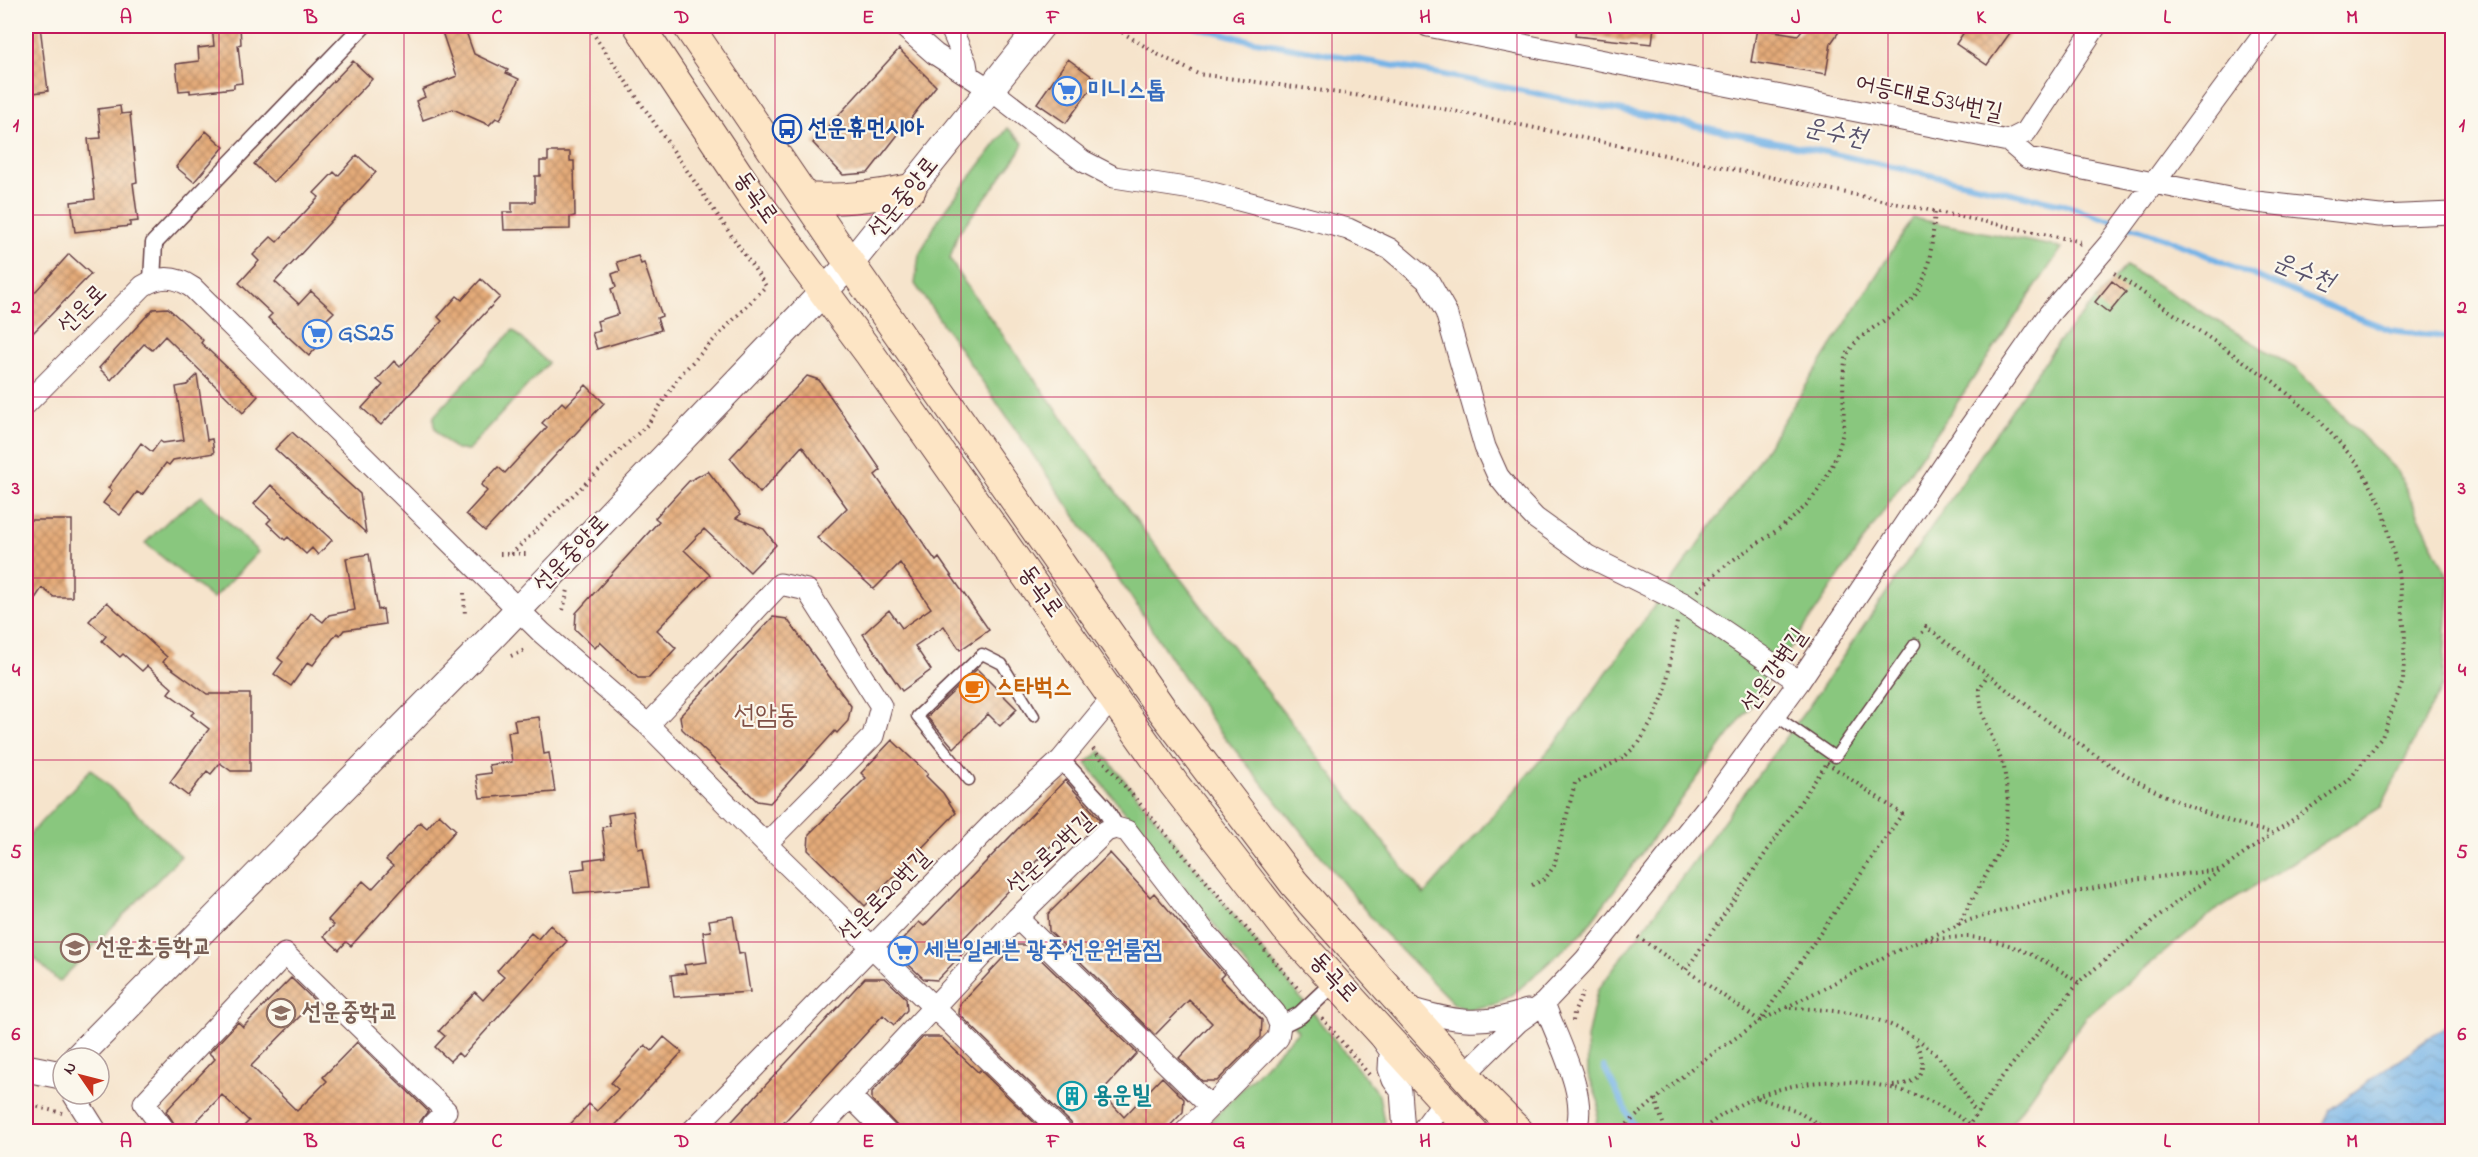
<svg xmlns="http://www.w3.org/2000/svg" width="2478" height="1157" font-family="'Indie Flower','Poor Story',sans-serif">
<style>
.green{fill:#89c77e;stroke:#6a7354;stroke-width:1.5}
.water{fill:url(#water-waves);stroke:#5f6989;stroke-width:1.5}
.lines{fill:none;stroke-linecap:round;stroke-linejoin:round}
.stream{stroke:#74b3e7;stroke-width:6}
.building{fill:url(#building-cross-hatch)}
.service-casing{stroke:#643d43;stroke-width:13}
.pedestrian-casing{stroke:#643d43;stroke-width:19}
.minor-casing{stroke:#643d43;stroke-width:23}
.tertiary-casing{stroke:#643d43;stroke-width:29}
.secondary-casing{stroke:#643d43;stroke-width:32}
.path{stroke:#643d43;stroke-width:4;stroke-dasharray:1.5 4.5;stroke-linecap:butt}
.service{stroke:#fff;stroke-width:10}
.pedestrian{stroke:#fff;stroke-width:16}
.minor{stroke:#fff;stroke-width:21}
.tertiary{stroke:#fff;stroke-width:27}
.secondary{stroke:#fde5c5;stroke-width:30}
.grid{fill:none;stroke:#c2185b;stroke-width:1.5;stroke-opacity:0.55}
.labels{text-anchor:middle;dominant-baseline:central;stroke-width:4.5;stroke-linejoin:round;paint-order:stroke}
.shop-label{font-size:24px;font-weight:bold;fill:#366cbe;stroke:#fbf7ec;text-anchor:start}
.street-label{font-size:24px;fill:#4a1f2b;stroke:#fbf7ec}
.transit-label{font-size:24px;font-weight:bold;fill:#164399;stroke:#fbf7ec;text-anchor:start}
.food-label{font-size:24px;font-weight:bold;fill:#c56008;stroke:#fbf7ec;text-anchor:start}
.education-label{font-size:24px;font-weight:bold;fill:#785e54;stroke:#fbf7ec;text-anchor:start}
.culture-label{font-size:24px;font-weight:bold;fill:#0d838f;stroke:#fbf7ec;text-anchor:start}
.water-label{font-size:26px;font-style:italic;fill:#59536d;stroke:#fbf7ec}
.quarter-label{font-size:27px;fill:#805046;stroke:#fbf7ec}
.neatline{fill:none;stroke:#c2185b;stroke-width:2}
.grid-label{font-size:20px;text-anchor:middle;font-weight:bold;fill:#c2185b}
</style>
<defs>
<pattern id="water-waves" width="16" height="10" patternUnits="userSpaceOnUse" patternTransform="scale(1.5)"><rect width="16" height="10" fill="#74b3e7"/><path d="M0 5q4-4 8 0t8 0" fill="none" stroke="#6191bb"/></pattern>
<pattern id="building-cross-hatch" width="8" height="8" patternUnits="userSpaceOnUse" patternTransform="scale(1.5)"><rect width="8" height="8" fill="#e4ab79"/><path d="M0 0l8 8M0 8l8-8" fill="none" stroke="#bb8b63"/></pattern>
</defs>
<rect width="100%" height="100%" fill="#fbf7ec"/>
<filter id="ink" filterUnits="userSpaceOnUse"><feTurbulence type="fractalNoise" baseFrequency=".0167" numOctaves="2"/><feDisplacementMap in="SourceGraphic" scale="12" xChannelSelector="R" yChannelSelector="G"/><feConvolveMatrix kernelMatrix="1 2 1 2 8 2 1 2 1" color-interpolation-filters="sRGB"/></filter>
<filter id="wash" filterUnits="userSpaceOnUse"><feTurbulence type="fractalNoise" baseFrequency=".008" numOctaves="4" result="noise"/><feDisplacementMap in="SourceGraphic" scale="24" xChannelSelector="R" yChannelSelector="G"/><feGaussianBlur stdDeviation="1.35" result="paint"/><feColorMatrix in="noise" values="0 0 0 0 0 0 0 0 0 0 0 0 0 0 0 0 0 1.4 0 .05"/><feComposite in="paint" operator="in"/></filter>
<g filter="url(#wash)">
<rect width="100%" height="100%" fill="#f6e4cc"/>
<path class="green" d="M1008,128L1023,143L1017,156L957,235L950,259L960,276L1150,539L1424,895L1561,736L1754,467L1913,218L2062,248L1758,696L1584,931L1517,991L1497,1004L1466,1010L1454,1004L1382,931L1214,724L1131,597L915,284L919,255L939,218Z
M2126,266L2295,368L2398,472L2450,581L2442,686L2381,807L2214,911L2086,1017L2006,1131H1595L1599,1103L1588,1074L1587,1038L1597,991L1809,706L2058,342Z
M513,330L548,363L468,450H456C445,440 430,431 434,416Z
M202,496L258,552L213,599L145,543L171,518Z
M1101,751L1379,1095L1384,1122L1381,1131H1201L1298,1031L1086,763Z
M91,769L181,856L59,982L26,950V838Z"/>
<path class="water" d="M2452,1021V1131H2319L2329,1110Z"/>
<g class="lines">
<path class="stream" d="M1194,26L1244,39L1445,75L1816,150L2062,204L2165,238L2320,303L2391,330L2452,338
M1604,1067L1637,1132"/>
</g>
<g id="blocks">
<path class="building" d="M26,26H40L48,91L26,94Z
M212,26H240L241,44L238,45L242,83L234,84V88L190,93V90L179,91L176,64L199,61L198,48L214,46Z
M450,26H464L474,54L508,70L506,73L519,79L500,120L496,118L489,125L453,109L423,120L416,101L425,97L422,90L457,76L441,29Z
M1576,26H1654L1652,44L1575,36Z
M1805,26H1843L1831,43L1826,74L1751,62L1757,28L1798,35Z
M1968,26H2015L1987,65L1956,44Z
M899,49L936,86L868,173L843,175L813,143Z
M1068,59L1097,80L1066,123L1037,103Z
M353,61L372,79L273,182L254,164Z
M120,106L121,114L130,113L137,182L133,183L138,221L130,222V226L75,232L71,202L95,199L88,139L101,138L98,109Z
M206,131L224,147L194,182L176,167Z
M548,152H570V161H574L575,216L570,217V229L504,230L503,212H512V202H535V176H540V161H548Z
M357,155L376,172L275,282L299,304L311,291L334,312L321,325L330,333L309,356L268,318L272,314L239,283L259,261L253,255L271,237L277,242L319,197L314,193L334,172L338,176Z
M69,254L91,274L26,340V302Z
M638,256L641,264L644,263L662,316L657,318L661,330L597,349L592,333L600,331L597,321L619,314L611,289L616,287L612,274L620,271L617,262Z
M481,279L500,297L381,425L362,408L383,385L377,380L394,361L400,367L442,321L438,317L457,296L462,300Z
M2112,281L2126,292L2109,313L2095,302Z
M168,308L203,340L201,343L258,396L243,413L165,336L152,350L144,344L111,380L99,368L153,309Z
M197,375L207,440L212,439L214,453L173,460L169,465L166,463L142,495L137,492L120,515L103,503L112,491L108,488L141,443L152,452L160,441L163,443L184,440L176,387L187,385Z
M807,376L819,380L881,470L875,475L936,561L939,558L989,630L960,650L944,626L915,646L931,670L902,691L863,634L889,610L902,628L931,608L900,563L874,589L817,538L847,508L802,446L760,493L730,458Z
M586,385L604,403L485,531L466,514L487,491L481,485L498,467L505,473L547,427L542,423L562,402L566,406Z
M292,432L360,494L366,533L275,449Z
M708,471L741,514L736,518L764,529L776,545L750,572L704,529L684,550L710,575L657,630L676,648L649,678H638L600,642L595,648L575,629L576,613L659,521L655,518L689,481Z
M271,485L332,540L318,555L312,548L306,554L288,537L285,540L267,523L271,519L254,504Z
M26,520H72V597H54L42,588L34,600L26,593Z
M369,554L378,610L383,609L385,624L344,630L340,635L337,633L313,665L308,662L291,686L274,674L283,662L278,658L311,613L323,622L329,615L355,610L346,558Z
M107,602L167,657L163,662L207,694H250V771H231L220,763L211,774L207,771L188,796L170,782L209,729L191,715L194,712L168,693L172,688L147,666L142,671L123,654L120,657L102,641L106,636L89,621Z
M773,617L787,619L851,706L848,721L837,733L835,731L770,803L757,801L682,729L680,716Z
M977,669L1017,709L1000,726L988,714L954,748L927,717Z
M539,717L544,754L549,753L555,792L480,798L476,775L491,773L489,765L512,762L508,732L516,731L514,720Z
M892,740L928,774L926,776L943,793L956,813L865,906L808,850L809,834L866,778L861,773Z
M1065,780L1100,820L1092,826L1080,815L961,941L968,948L937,980L924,979L893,950L919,922L924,926Z
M633,811L638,849L643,848L649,887L574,893L571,870L585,868L584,860L606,857L602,827L610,826L608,815Z
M439,814L456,830L351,946L346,942L339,950L324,936L334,925L328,920L363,881L372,889L393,866L386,860L420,822L427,828Z
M1110,853L1150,897L1154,893L1224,974L1220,978L1262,1020L1261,1037L1217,1081H1202L1179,1058L1212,1023L1189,1000L1155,1035L1049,931L1048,914Z
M733,916L739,954L744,953L750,992L674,997L671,975L686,973L684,965L707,962L703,932L711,931L709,920Z
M550,925L567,941L462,1057L458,1053L450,1061L435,1047L445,1036L439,1031L475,992L483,1000L504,977L497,971L531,933L538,939Z
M1015,945H1026L1137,1053L1101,1092L1124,1117L1162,1077L1184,1099L1183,1112L1165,1131H1074L1071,1123L959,1014L960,1004Z
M291,978L315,1001L251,1066L297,1111L327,1081L323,1077L357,1042L428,1111L413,1131H239L249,1121L222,1095L187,1131H179L166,1111L215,1059L209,1053L238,1022L243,1027Z
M865,978H885L906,998L907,1010L894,1025L883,1015L776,1131H723Z
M664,1037L682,1052L610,1131H564L589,1104L597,1111L618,1089L611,1083L645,1045L652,1051Z
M923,1037H941L978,1072L980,1070L1043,1131H902L872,1100V1092Z"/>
</g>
</g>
<g filter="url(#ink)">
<use href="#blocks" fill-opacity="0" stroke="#643d43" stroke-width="1.5"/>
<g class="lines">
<g class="service-casing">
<path id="service" d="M1776,716L1835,757L1915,644
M969,780L917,716L982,654L1002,664L1034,716"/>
</g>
<g class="pedestrian-casing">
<path id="pedestrian" d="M152,280L154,243L363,26
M1061,760L1104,807L1116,828
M1280,1025L1300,1015L1336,981"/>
</g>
<g class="minor-casing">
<path id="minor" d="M903,26L935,54L991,90L1083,161L1114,177L1205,191L1348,229L1390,249L1429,282L1446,312L1485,447L1498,476L1514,496L1535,518L1588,556L1683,603L1799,682
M950,26L966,63L968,75
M1428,26L2008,141L2028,158L2239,200L2380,216L2452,213
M2008,141L2026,132L2096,26
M26,404L143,286C161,275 176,276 193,288L542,633L648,725L766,844L1062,1132
M648,725L780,584L807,590L881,706L873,736L766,844
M1017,918L1210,1106
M1544,1003C1555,1035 1592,1102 1574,1132
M1406,1007C1451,1021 1481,1027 1527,1010
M1381,1038L1390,1051L1389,1069L1393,1080L1401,1091L1404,1132
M1464,1075L1518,1022L1544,1003L1585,960L1712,801L1799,682L1967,431L2049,314L2109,244L2270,26
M73,1094L97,1132
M851,1097L886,1132
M166,1132L144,1103L285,954L446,1111L433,1124L441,1132
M691,1132L999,817L1061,760L1114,696
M817,1132L1017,918L1106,831L1116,828L1127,831L1204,931L1275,1013L1280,1025L1278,1038L1185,1132
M1421,1132L1444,1101"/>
</g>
<g class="tertiary-casing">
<path id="tertiary" d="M77,1058L491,638L850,264L1041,26
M26,1068L61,1075L63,1072"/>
</g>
<g class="secondary-casing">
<path id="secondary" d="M639,26L753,197L870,354L1174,784L1286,928L1473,1132
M688,26L850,264L1163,711L1294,883L1490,1103L1519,1132
M806,198C841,201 876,196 911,189"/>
</g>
<path class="path" d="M1112,26L1159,55L1198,74L1420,104L2082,242L2079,245
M500,554H528
M511,554L648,424L681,374L766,286L588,26
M1698,591C1743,540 1800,535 1832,466C1836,457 1840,446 1842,436C1847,413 1838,370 1849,351C1865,327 1894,319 1912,299C1931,277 1932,240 1935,212
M464,593L465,617
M563,610L568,590
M1922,633L1926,627C1993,677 2057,733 2128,776C2172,802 2223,821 2272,833
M511,656L525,650
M1093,749L1300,991
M1827,763L1902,814L1760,1021L1686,970Z
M1532,885L1545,879L1554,866L1575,783L1623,758L1639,743L1654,718L1665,692L1677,622
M1958,925L2005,841L2008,801L2004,767L1982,712L1979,689L1988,674
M1638,937L1686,970
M1925,940C1939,939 1954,937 1967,937C2006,938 2048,961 2079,983
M1790,1008C1854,1010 1910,1018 1952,1073C1961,1085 1968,1100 1976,1113
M1322,1018L1371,1077
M1573,1021L1574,1013L1583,992
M1893,1086C1924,1083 1929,1066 1914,1040
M1758,1098L1795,1110L1831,1132
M1655,1099L1666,1132
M26,1104L62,1113
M1618,1132L1691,1069L1760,1021L1892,953L1970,920L2048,898L2133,880L2219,870
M1700,1132C1774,1066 1891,1066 1969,1124
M1964,1132L1998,1082L2081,980L2183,897L2349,780L2382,737L2403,681L2405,634L2398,572L2383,508L2359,465L2318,419L2274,382L2111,271"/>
<use href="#service" class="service"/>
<use href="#pedestrian" class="pedestrian"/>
<use href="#minor" class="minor"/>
<use href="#tertiary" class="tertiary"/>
<use href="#secondary" class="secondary"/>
</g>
</g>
<path class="grid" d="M219,26V1132M404,26V1132M590,26V1132M775,26V1132M961,26V1132M1146,26V1132M1332,26V1132M1517,26V1132M1703,26V1132M1888,26V1132M2074,26V1132M2259,26V1132M26,215H2452M26,397H2452M26,578H2452M26,760H2452M26,942H2452"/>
<defs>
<g id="supermarket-ring" transform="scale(1.5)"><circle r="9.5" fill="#fbf7ec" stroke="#3f7fe0" stroke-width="1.5"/><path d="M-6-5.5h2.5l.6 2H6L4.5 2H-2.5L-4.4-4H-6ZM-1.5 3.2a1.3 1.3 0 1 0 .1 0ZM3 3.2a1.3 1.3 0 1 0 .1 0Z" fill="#3f7fe0"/></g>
<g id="bus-ring" transform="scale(1.5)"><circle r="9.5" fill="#fbf7ec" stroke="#1a4fb4" stroke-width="1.5"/><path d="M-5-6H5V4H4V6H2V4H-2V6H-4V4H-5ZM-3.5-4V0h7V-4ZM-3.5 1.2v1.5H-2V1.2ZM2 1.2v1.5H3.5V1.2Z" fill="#1a4fb4"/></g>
<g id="cafe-ring" transform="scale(1.5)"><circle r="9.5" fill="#fbf7ec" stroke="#e8710a" stroke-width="1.5"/><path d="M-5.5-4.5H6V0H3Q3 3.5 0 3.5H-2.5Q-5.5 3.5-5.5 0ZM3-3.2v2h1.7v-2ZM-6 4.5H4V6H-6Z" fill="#e8710a"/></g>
<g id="school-ring" transform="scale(1.5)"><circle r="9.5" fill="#fbf7ec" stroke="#8d6e63" stroke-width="1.5"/><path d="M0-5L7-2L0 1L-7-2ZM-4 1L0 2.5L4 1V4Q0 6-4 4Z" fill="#8d6e63"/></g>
<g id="building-ring" transform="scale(1.5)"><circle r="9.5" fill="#fbf7ec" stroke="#0f9aa8" stroke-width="1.5"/><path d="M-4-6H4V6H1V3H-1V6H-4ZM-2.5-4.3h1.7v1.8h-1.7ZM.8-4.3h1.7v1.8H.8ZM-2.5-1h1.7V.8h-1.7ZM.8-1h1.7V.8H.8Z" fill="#0f9aa8"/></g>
</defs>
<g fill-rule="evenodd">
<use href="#supermarket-ring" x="1067" y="91"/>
<use href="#bus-ring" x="787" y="129"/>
<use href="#supermarket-ring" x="317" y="334"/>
<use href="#cafe-ring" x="974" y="688"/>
<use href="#school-ring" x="75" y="948"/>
<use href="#supermarket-ring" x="903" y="951"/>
<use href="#school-ring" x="281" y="1013"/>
<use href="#building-ring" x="1072" y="1096"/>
</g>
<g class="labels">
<g class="shop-label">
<text x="1088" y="91">미니스톱</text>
<text x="338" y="334">GS25</text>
<text x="924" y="951">세븐일레븐 광주선운원룸점</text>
</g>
<g class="street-label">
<text transform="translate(1929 99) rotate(12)">어등대로534번길</text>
<text transform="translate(755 198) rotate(55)">동곡로</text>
<text transform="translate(904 198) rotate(-51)">선운중앙로</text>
<text transform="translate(83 310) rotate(-45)">선운로</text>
<text transform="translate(572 554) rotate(-46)">선운중앙로</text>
<text transform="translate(1040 592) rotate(54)">동곡로</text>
<text transform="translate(1775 671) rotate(-55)">선운강변길</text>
<text transform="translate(1051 854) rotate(-42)">선운로2번길</text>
<text transform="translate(885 896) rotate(-45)">선운로20번길</text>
<text transform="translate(1333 978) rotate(47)">동곡로</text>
</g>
<g class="transit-label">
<text x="808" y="129">선운휴먼시아</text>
</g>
<g class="food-label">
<text x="995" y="688">스타벅스</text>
</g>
<g class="education-label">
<text x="96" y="948">선운초등학교</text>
<text x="302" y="1013">선운중학교</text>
</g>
<g class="culture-label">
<text x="1093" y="1096">용운빌</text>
</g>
<g class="water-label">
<text transform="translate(1835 134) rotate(12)">운수천</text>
<text transform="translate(2303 273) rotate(22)">운수천</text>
</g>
<g class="quarter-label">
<text x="766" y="716">선암동</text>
</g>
</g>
<rect width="2478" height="1157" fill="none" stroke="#fbf7ec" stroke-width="66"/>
<g transform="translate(81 1076) rotate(305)"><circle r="28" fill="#fbf7ec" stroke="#b4a19f" stroke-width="1.5"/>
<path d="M0-4.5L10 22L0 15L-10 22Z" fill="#c8321e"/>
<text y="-9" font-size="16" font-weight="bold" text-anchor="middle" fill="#4a1f2b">N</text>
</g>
<rect x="33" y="33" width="2412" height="1091" class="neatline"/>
<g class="grid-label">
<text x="126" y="23">A</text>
<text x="311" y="23">B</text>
<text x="497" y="23">C</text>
<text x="682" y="23">D</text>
<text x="868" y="23">E</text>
<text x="1053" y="23">F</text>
<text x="1239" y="23">G</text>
<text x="1425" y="23">H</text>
<text x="1610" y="23">I</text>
<text x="1796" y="23">J</text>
<text x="1981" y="23">K</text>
<text x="2167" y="23">L</text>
<text x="2352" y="23">M</text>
<text x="16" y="131">1</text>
<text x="2462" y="131">1</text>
<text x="16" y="313">2</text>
<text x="2462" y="313">2</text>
<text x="16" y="494">3</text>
<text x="2462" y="494">3</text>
<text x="16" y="676">4</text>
<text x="2462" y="676">4</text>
<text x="16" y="858">5</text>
<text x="2462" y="858">5</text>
<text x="16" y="1040">6</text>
<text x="2462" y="1040">6</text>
<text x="126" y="1147">A</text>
<text x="311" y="1147">B</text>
<text x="497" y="1147">C</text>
<text x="682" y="1147">D</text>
<text x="868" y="1147">E</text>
<text x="1053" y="1147">F</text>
<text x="1239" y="1147">G</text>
<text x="1425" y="1147">H</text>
<text x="1610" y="1147">I</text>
<text x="1796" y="1147">J</text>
<text x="1981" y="1147">K</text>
<text x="2167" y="1147">L</text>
<text x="2352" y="1147">M</text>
</g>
</svg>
